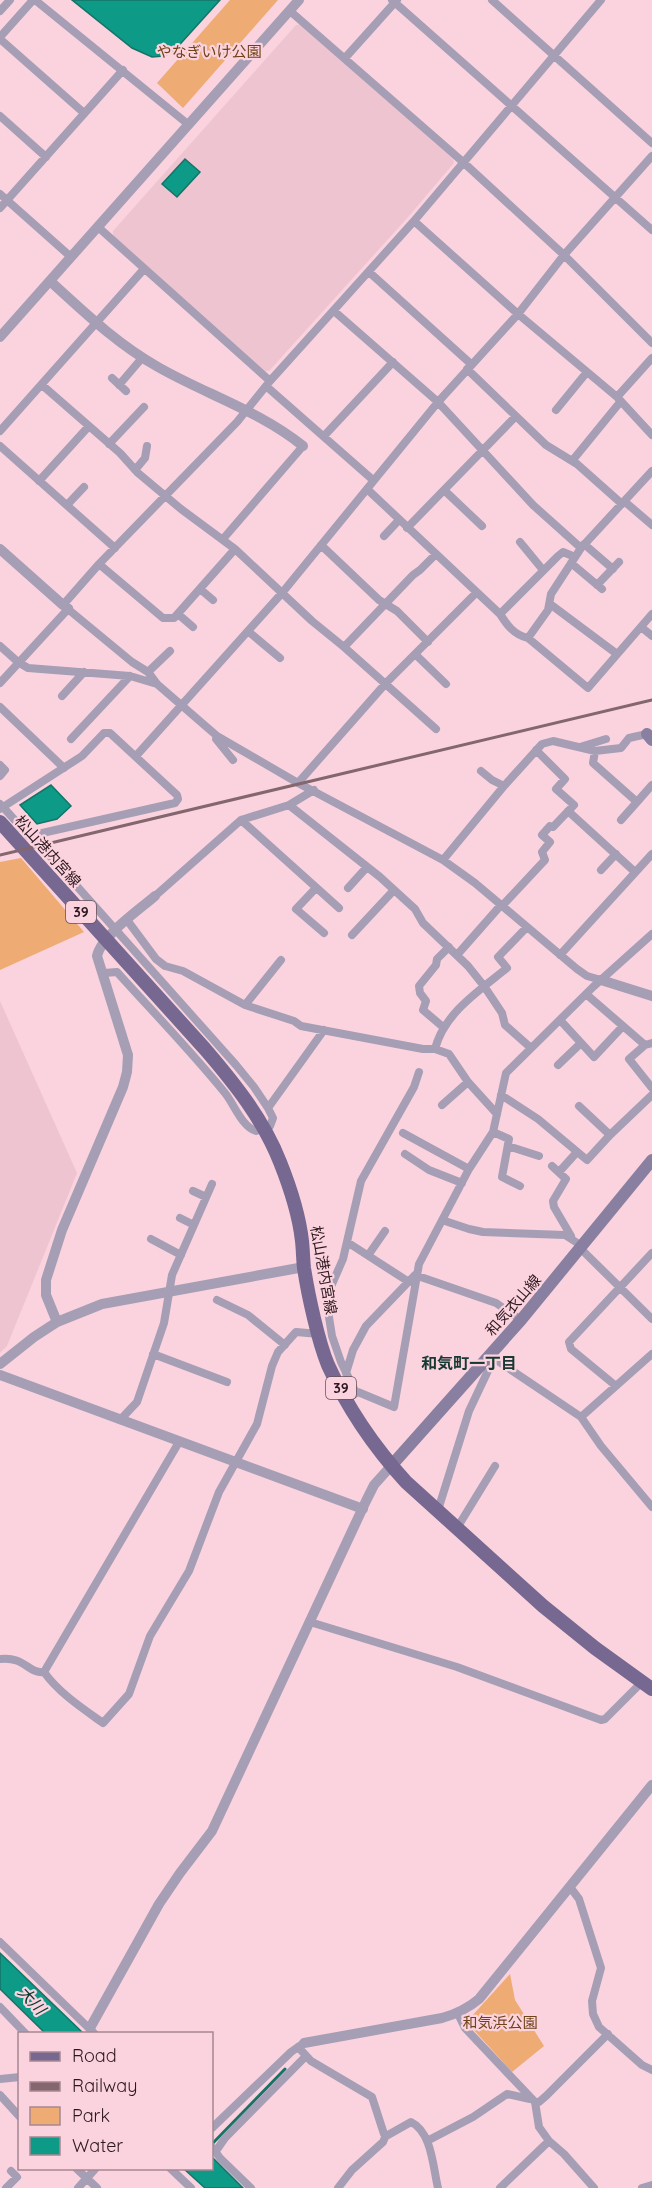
<svg xmlns="http://www.w3.org/2000/svg" width="652" height="2188" font-family="Quicksand,'Noto Sans JP',sans-serif">
<style>
.built{fill:#eec4d0}
.green{fill:#eeab73}
.water{fill:#0d9a87;stroke:#177368;stroke-width:1.5}
.lines{fill:none;stroke-linecap:round;stroke-linejoin:round}
.stream{stroke:#177368;stroke-width:3}
.minor{stroke:#a59eb5;stroke-width:8}
.tertiary{stroke:#a59eb5;stroke-width:10}
.secondary{stroke:#897fa0;stroke-width:12}
.primary{stroke:#766891;stroke-width:14}
.rail{stroke:#83666e;stroke-width:3}
.labels{text-anchor:middle;dominant-baseline:central;stroke-width:4.5;stroke-linejoin:round;paint-order:stroke}
.shield{fill:#fad3de;stroke:#6b5058;stroke-width:1.5}
.shield-label{font-size:14px;font-weight:bold;fill:#2e181f}
.park-label{font-size:15px;fill:#704218;stroke:#fad3de}
.street-label{font-size:15px;fill:#2e181f;stroke:#fad3de}
.neighbourhood-label{font-size:16px;font-weight:bold;fill:#183933;stroke:#fad3de}
.water-label{font-size:16px;font-style:italic;fill:#003830;stroke:#fad3de}
</style>
<rect width="100%" height="100%" fill="#fad3de"/>
<path class="built" d="M301,24L453,159L454,163L409,216L269,371H265L113,236V231L296,25Z
M0,1001L77,1173L7,1346L0,1353Z"/>
<path class="green" d="M230,0H278L183,108L157,83Z
M21,858L84,932L0,970V862Z
M510,1974L515,2000L544,2046L512,2072L472,2028L470,2022L471,2017Z"/>
<path class="water" d="M72,0H220L174,51L164,56L152,57L132,48Z
M185,159L200,172L177,197L162,184Z
M51,785L71,806L57,819L37,824L20,805Z
M0,1953L83,2033H45L0,1989Z
M212,2157L243,2188H205L184,2169L212,2168Z"/>
<g class="lines">
<path class="stream" d="M212,2144L285,2069"/>
<path class="minor" d="M35,0L189,125
M392,0L652,230
M492,0L652,143
M0,11L10,0
M290,11L463,162L564,255L652,343
M0,37L33,0
M0,39L84,113
M345,58L397,0
M0,116L46,157
M0,194L71,257
M0,208L123,70
M414,221L518,314L617,397L652,435
M98,227L270,381
M369,272L471,364
M334,311L438,402L533,505L581,548
M467,369L546,445L577,464L622,504
M112,378L126,391
M42,385L120,453L138,473L181,509L235,549L312,621L344,647L413,575L420,570L435,555
M119,385L142,358
M266,386L373,480
M617,397L652,358
M556,410L587,372
M0,431L144,269
M324,436L393,362
M109,444L144,407
M0,446L115,548
M572,461L621,401
M135,470L145,458L147,446
M39,481L89,426
M367,489L500,614C507,625 514,635 528,638L588,688L652,614
M444,490L482,526
M624,501L652,525
M67,505L84,487
M407,528L516,416
M384,536L399,520
M223,539L303,446
M520,542L543,570
M584,544L613,569
M321,545L379,600L397,611L428,642
M571,563L602,589
M99,564L163,618H174L235,549
M597,585L619,562
M200,589L213,600
M550,604L617,654
M178,614L193,627
M500,614L558,556L563,552L575,557
M641,627L652,636
M249,632L280,658
M528,638L548,610L551,594L581,548L652,471
M0,646L18,662L28,668L130,676L157,684
M344,647L436,729
M415,654L446,684
M148,672L170,651
M0,683L69,608
M62,696L84,672
M0,707L64,768
M217,736L216,739L233,760
M71,739L130,676
M580,747L606,739
M595,751L593,763L637,802L652,785
M136,756L282,593L438,402L518,314L564,255L652,156
M0,765L5,770L0,776
M481,771L492,780L504,786
M298,783L386,683L476,593
M0,804L3,807L29,836L175,803L178,799L177,795L110,733H104L82,756L3,807L0,809
M289,805L380,877L415,909L423,923L468,966L484,986L502,1013L505,1025L531,1048
M568,811L635,872
M241,820L339,908
M621,820L637,802
M50,856L236,1065L254,1087L268,1108L273,1118L270,1126L256,1131C242,1127 234,1104 225,1093C191,1051 153,1012 117,972L104,973
M443,860L504,786L542,744L553,741L595,751L621,748L629,738L647,734
M601,870L616,854
M316,888L296,909L324,933
M348,888L367,867
M155,896L241,820L289,805L314,790
M502,906L545,860L542,852L550,842L542,835L550,826L553,827L574,805L556,789L565,779L536,750
M127,920L156,959L165,966L183,971L245,1005L294,1021L301,1026L423,1049H435L449,1054L468,1082L497,1114
M352,935L394,890
M457,955L501,905
M560,955L652,854
M601,980L587,976L577,969L475,883L443,860L298,783L217,736L157,684L148,672L132,662L63,605L99,564L237,422L270,381L414,221L601,0
M586,994L645,1045
M245,1005L281,960
M560,1020L594,1057L623,1026
M443,1027L423,1010L426,1001L420,993L419,986L436,965L437,959L449,947
M652,1043L645,1045L629,1059L652,1088
M435,1049C444,1013 480,990 507,968L498,957L527,927
M558,1065L581,1043
M501,1095L538,1119L587,1160L610,1135L652,1095
M442,1105L468,1082
M579,1106L610,1135
M268,1108L324,1030
M493,1132L509,1139L502,1177L520,1186
M403,1133L469,1169
M508,1146L539,1156
M405,1154L429,1170L462,1183
M552,1166L566,1179L553,1201L554,1207L571,1236
M559,1172L577,1152
M193,1191L206,1197
M180,1218L194,1225
M442,1220L469,1229L483,1232L565,1235L582,1246
M151,1239L181,1255
M347,1242L409,1282
M580,1248L652,1319
M369,1254L385,1231
M217,1300L248,1315L285,1345
M153,1354L227,1382
M489,1355L581,1417L601,1446L652,1507
M346,1373L353,1350L366,1326L415,1275L496,1303L521,1320
M616,1386L571,1349L569,1342L652,1253
M356,1393L341,1362L332,1336L326,1298L343,1259L361,1181L414,1087L419,1072
M347,1399L358,1392L394,1407L419,1264L469,1169L493,1132L506,1073L593,987L652,934
M581,1417L652,1354
M120,1420L137,1402L164,1323L172,1275L212,1184
M438,1510L469,1411L494,1358
M457,1528L495,1466
M310,1622L457,1667L601,1720L605,1719L642,1682
M0,1659C25,1656 28,1674 44,1672L179,1442
M44,1672C59,1693 82,1708 103,1723L129,1694L150,1636L189,1571L219,1492L257,1424L272,1366L278,1352L296,1332L319,1334
M570,1887L579,1899L601,1968L592,2001L593,2014L599,2027L642,2065L652,2070
M0,1942L95,2034
M0,2007L26,2034
M458,2014L465,2028L535,2102L539,2127L549,2141L564,2154L594,2188
M298,2047L311,2061L372,2097L384,2134L388,2135L411,2122C432,2132 433,2168 438,2188
M0,2079L20,2077
M0,2095L20,2117
M535,2102H539L546,2096L608,2034
M212,2128L291,2052L301,2045
M427,2141L473,2117L507,2094L530,2099
M212,2147L220,2158L251,2188
M216,2151L225,2138L305,2057
M76,2168L97,2188
M170,2168L191,2188
M6,2188L17,2177L11,2171
M78,2188L96,2168
M338,2188L352,2170L383,2142L386,2135
M500,2188L549,2141
M642,2188L652,2185"/>
<path class="tertiary" d="M50,281C84,312 117,344 158,367C205,394 260,411 303,446
M0,337L299,0
M0,549L63,605
M601,980L652,996
M57,1322L46,1295V1280L62,1230L123,1087L127,1072L128,1055L97,956C101,936 139,910 155,896
M0,1364L34,1337L57,1322L102,1304L304,1267
M0,1375L363,1509
M90,2028L159,1904L180,1873L212,1831L366,1501L374,1485L391,1466
M304,2043L442,2018C457,2014 467,2009 479,1999L652,1785"/>
<path class="secondary" d="M647,734L652,740
M391,1466L521,1320L652,1160"/>
<path class="primary" d="M0,822L205,1049C235,1084 263,1119 280,1162C290,1187 299,1214 302,1241C303,1250 303,1259 304,1268C308,1294 318,1341 328,1365C347,1407 375,1448 406,1482L543,1606L595,1648L652,1689"/>
<path class="rail" d="M0,855L652,700"/>
</g>
<g class="labels">
<g class="shield">
<rect x="66" y="901" width="30" height="22" rx="4.5"/>
<rect x="326" y="1377" width="30" height="22" rx="4.5"/>
</g>
<g class="shield-label">
<text x="81" y="912">39</text>
<text x="341" y="1388">39</text>
</g>
<g class="park-label">
<text x="209" y="51">やなぎいけ公園</text>
<text x="500" y="2022">和気浜公園</text>
</g>
<g class="street-label">
<text transform="translate(48 851) rotate(48)">松山港内宮線</text>
<text transform="translate(324 1270) rotate(80)">松山港内宮線</text>
<text transform="translate(513 1305) rotate(-49)">和気衣山線</text>
</g>
<g class="neighbourhood-label">
<text x="469" y="1363">和気町一丁目</text>
</g>
<g class="water-label">
<text transform="translate(32 2000) rotate(47)">大川</text>
</g>
</g>
<rect x="18" y="2032" width="195" height="138" fill="#fad3de" stroke="#a88892" stroke-width="1.5"/>
<rect x="30" y="2052" width="30" height="9" fill="#766891" stroke="#a88892" stroke-width="1.5"/>
<text x="72" y="2062" font-size="18" fill="#2e181f">Road</text>
<rect x="30" y="2082" width="30" height="9" fill="#83666e" stroke="#a88892" stroke-width="1.5"/>
<text x="72" y="2092" font-size="18" fill="#2e181f">Railway</text>
<rect x="30" y="2107" width="30" height="18" fill="#eeab73" stroke="#a88892" stroke-width="1.5"/>
<text x="72" y="2122" font-size="18" fill="#2e181f">Park</text>
<rect x="30" y="2137" width="30" height="18" fill="#0d9a87" stroke="#a88892" stroke-width="1.5"/>
<text x="72" y="2152" font-size="18" fill="#2e181f">Water</text>
</svg>
